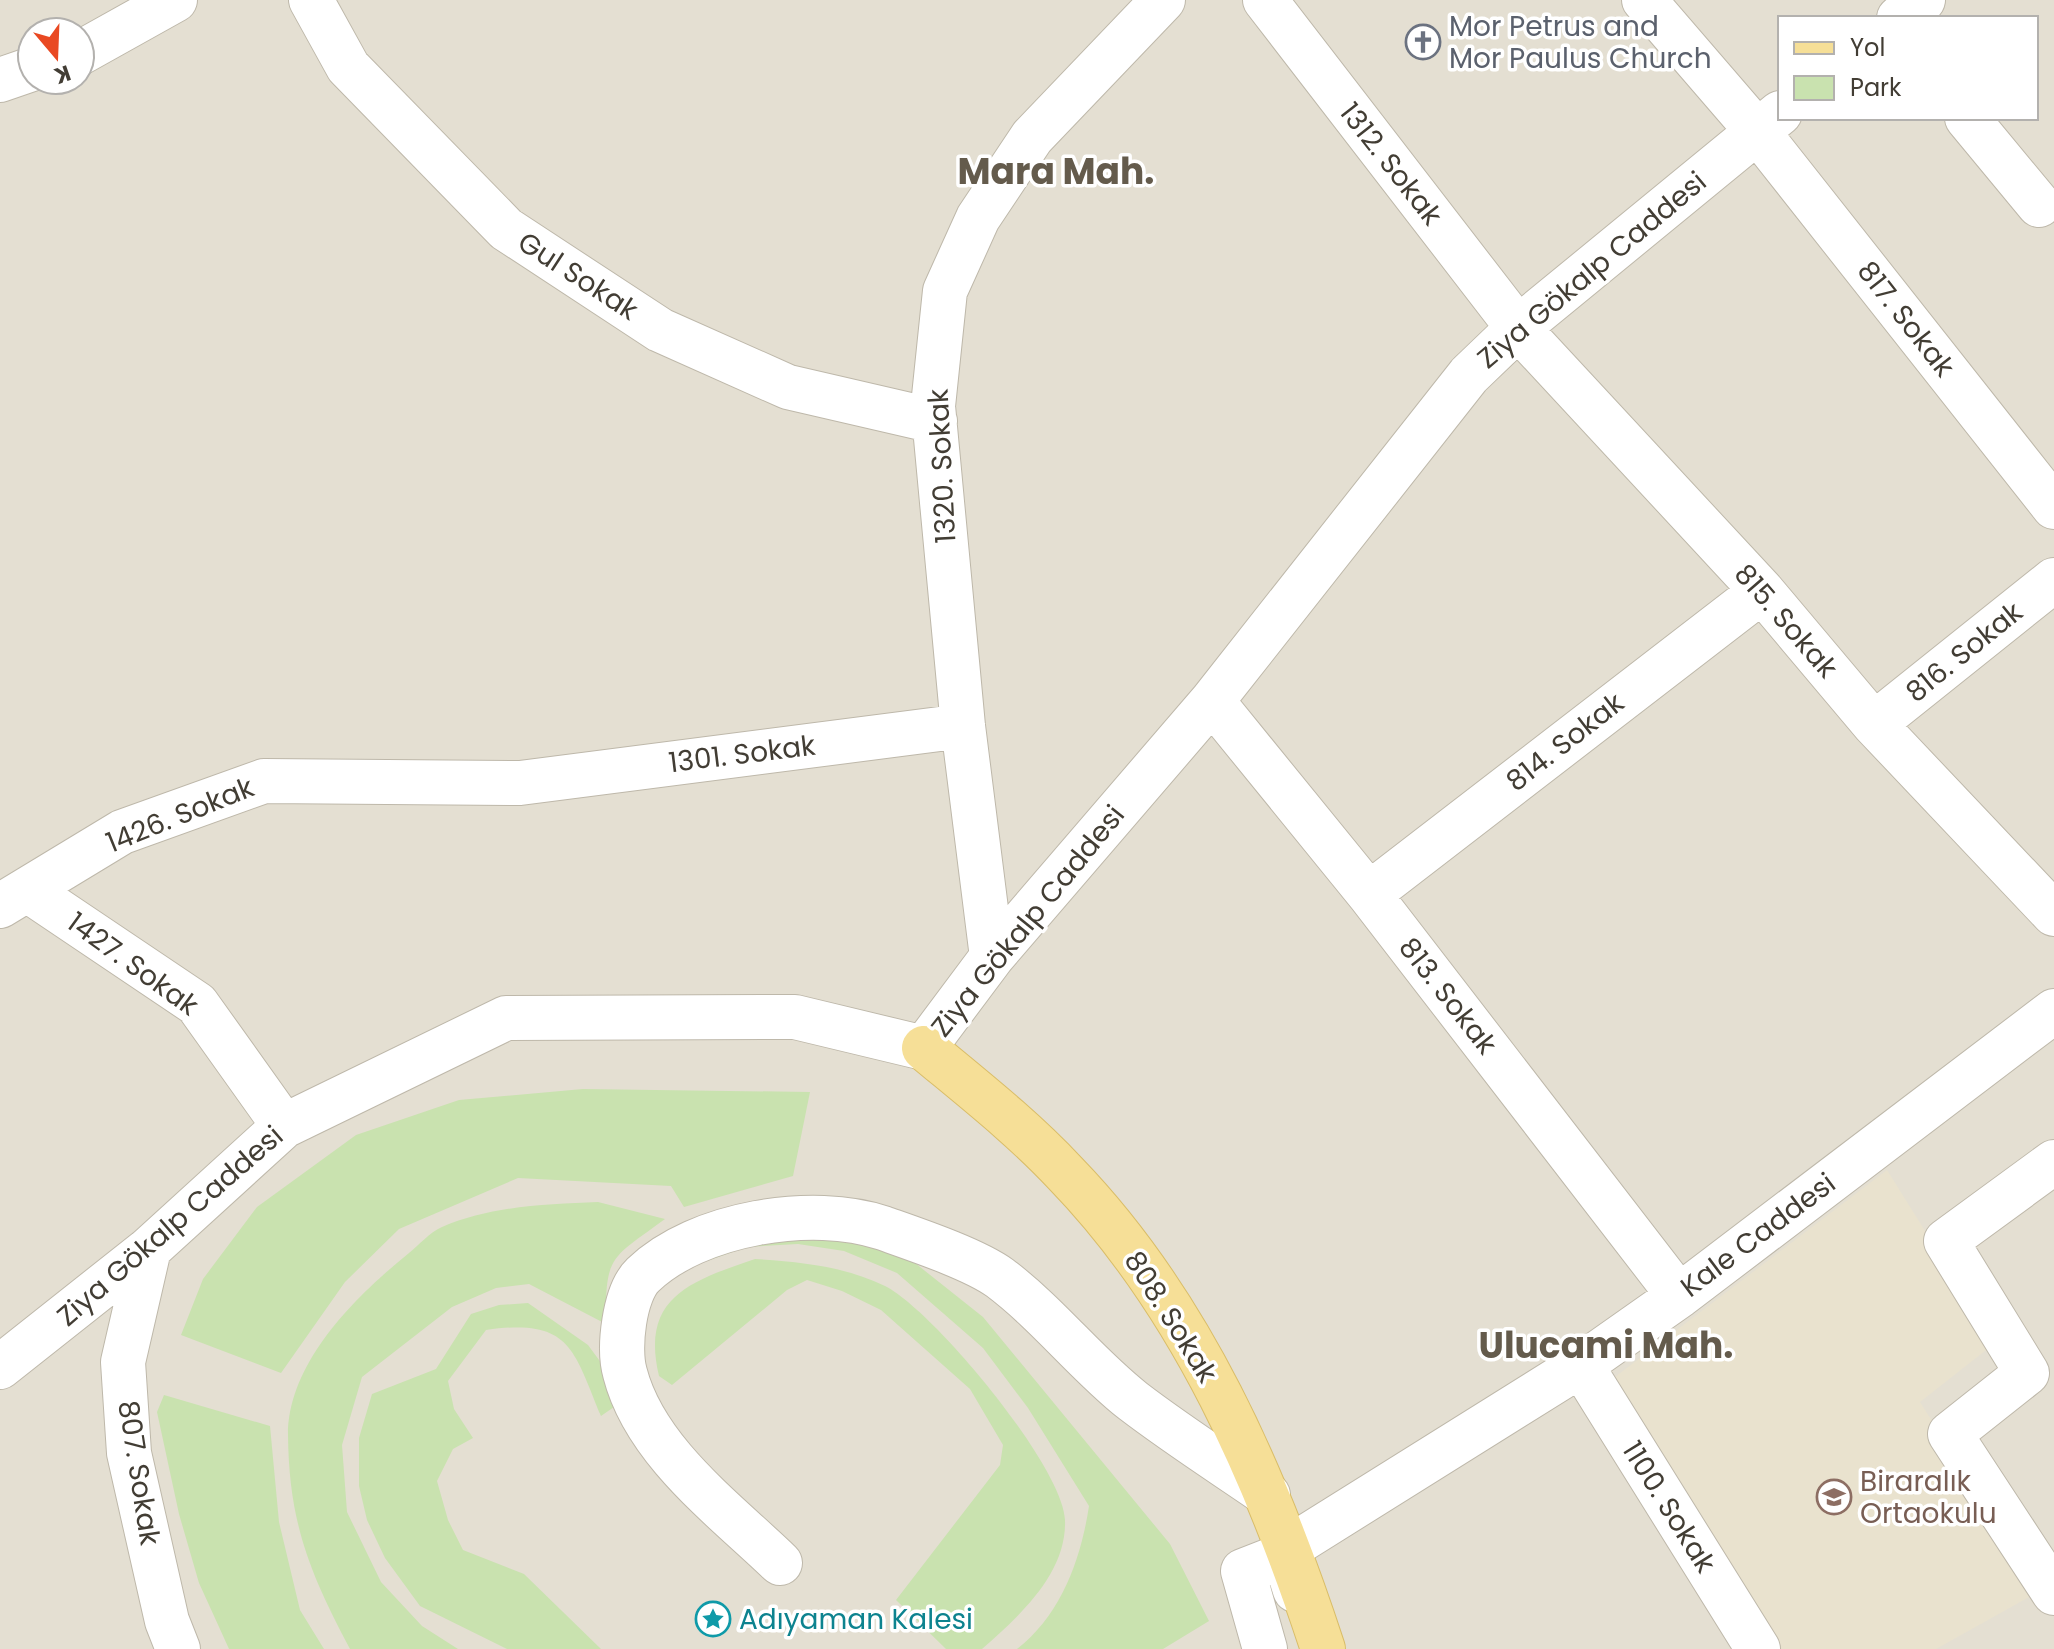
<svg xmlns="http://www.w3.org/2000/svg" width="2054" height="1649" font-family="Poppins,sans-serif">
<style>
.residential{fill:#e4dfd2;fill-rule:evenodd}
.education{fill:#e9e2ce}
.green{fill:#c9e2af}
.lines{fill:none;stroke-linecap:round;stroke-linejoin:round}
.minor-casing{stroke:#beb8aa;stroke-width:46}
.major-casing{stroke:#d9bd68;stroke-width:46}
.minor{stroke:#fff;stroke-width:44}
.major{stroke:#f6df97;stroke-width:44}
.labels{text-anchor:middle;dominant-baseline:central;stroke-width:7;stroke-linejoin:round;paint-order:stroke}
.worship-label{font-size:28px;fill:#5b616d;stroke:#fff;text-anchor:start}
.street-label{font-size:28px;fill:#423d34;stroke:#fff}
.education-label{font-size:28px;fill:#785e54;stroke:#fff;text-anchor:start}
.culture-label{font-size:28px;fill:#0d838f;stroke:#fff;text-anchor:start}
.district-label{font-size:36px;font-weight:bold;fill:#645b4c;stroke:#fff}
</style>
<rect width="100%" height="100%" fill="#f0ede4"/>
<path class="residential" d="M0,0H2054V1649H0ZM1780,18H2036V118H1780ZM32,32H80V80H32Z"/>
<path class="education" d="M1887,1170L1995,1343L1920,1402L2040,1591L1936,1649H1781L1615,1377Z"/>
<path class="green" d="M583,1089L810,1092L793,1176L684,1207L671,1186L518,1178L399,1229L345,1282L281,1373L181,1335L203,1279L257,1207L356,1135L459,1100Z
M598,1202L665,1219C611,1259 605,1254 606,1324L529,1284L496,1288L452,1307L362,1377L342,1445L347,1512L381,1582L422,1626L458,1649H350C310,1573 289,1524 288,1435C288,1362 356,1296 409,1253C419,1245 430,1232 442,1227C491,1206 546,1204 598,1202Z
M800,1228L905,1255L983,1317L1170,1544L1209,1621L1163,1649H1017C1061,1615 1081,1559 1089,1506L1028,1408L983,1348L897,1273L844,1251L798,1244L747,1247L698,1264L717,1245Z
M755,1259C801,1262 843,1266 885,1286C933,1310 1063,1466 1065,1520C1067,1574 1019,1616 982,1649H946L896,1600L1000,1465L1003,1445L970,1389L881,1310L842,1291L807,1280L787,1290L672,1385L659,1376C640,1297 691,1281 755,1259Z
M528,1303L588,1345L602,1364L614,1407L601,1416C573,1348 570,1318 486,1330L448,1381L454,1409L473,1438L453,1449L437,1481L448,1520L463,1550L524,1574L601,1649H507L420,1606L385,1558L367,1520L359,1486V1438L372,1394L436,1369L471,1314L499,1305Z
M164,1395L270,1426L279,1522L300,1610L324,1649H229L199,1583L179,1514L157,1412Z"/>
<g class="lines">
<g class="minor-casing">
<path id="minor" d="M311,0L348,67L506,229L660,330L788,387L935,421
M1265,0L1518,328L1762,591L1874,724L2054,914
M1644,0L1757,131L2054,507
M1899,18L1923,0
M80,53L175,0
M0,80L32,69
M1967,118L2039,205
M1212,701L1369,894L1679,1296
M1874,724L2054,580
M29,891L197,1004L284,1126
M1369,894L1762,591
M0,906L122,832L264,781L520,783L963,726
M992,957L963,726L933,406L945,291L978,218L1032,137L1163,0
M2054,1162L1946,1241L2027,1373L1950,1434L2054,1593
M149,1249L123,1362L129,1453L167,1621L178,1649
M1581,1365L1758,1649
M0,1367L149,1249L284,1126L506,1018L795,1017L924,1048L992,957L1212,701L1469,375L1518,328L1780,113
M1290,1547L1581,1365L1679,1296L2054,1011
M780,1563C724,1509 645,1451 625,1373C618,1349 624,1293 643,1275C697,1223 813,1204 883,1228C914,1239 974,1259 1000,1278C1049,1315 1087,1365 1133,1401C1176,1434 1223,1464 1268,1495
M1265,1649L1243,1571L1284,1555L1295,1590"/>
</g>
<g class="major-casing">
<path id="major" d="M924,1048C972,1088 1022,1127 1065,1173C1192,1304 1267,1478 1323,1649"/>
</g>
<use href="#minor" class="minor"/>
<use href="#major" class="major"/>
</g>
<defs>
<g id="church-ring" transform="scale(1.8)"><circle r="9.5" fill="#fff" stroke="#6b7280" stroke-width="1.5"/><path d="M-1.2-6h2.4v3.5h3.3v2.4h-3.3V6h-2.4V-.1h-3.3v-2.4h3.3Z" fill="#6b7280"/></g>
<g id="school-ring" transform="scale(1.8)"><circle r="9.5" fill="#fff" stroke="#8d6e63" stroke-width="1.5"/><path d="M0-5L7-2L0 1L-7-2ZM-4 1L0 2.5L4 1V4Q0 6-4 4Z" fill="#8d6e63"/></g>
<g id="sight-ring" transform="scale(1.8)"><circle r="9.5" fill="#fff" stroke="#0f9aa8" stroke-width="1.5"/><path d="M0-6L1.8-2.2L6-1.7L2.9 1.2L3.7 5.4L0 3.3L-3.7 5.4L-2.9 1.2L-6-1.7L-1.8-2.2Z" fill="#0f9aa8"/></g>
</defs>
<g fill-rule="evenodd">
<use href="#church-ring" x="1423" y="42"/>
<use href="#school-ring" x="1834" y="1497"/>
<use href="#sight-ring" x="713" y="1619"/>
</g>
<g class="labels">
<g class="worship-label">
<text x="1449" y="26">Mor Petrus and<tspan x="1449" dy="32">Mor Paulus Church</tspan></text>
</g>
<g class="street-label">
<text transform="translate(1391 164) rotate(52)">1312. Sokak</text>
<text transform="translate(1592 270) rotate(-40)">Ziya Gökalp Caddesi</text>
<text transform="translate(578 276) rotate(33)">Gul Sokak</text>
<text transform="translate(1906 319) rotate(52)">817. Sokak</text>
<text transform="translate(942 466) rotate(-93)">1320. Sokak</text>
<text transform="translate(1786 621) rotate(49)">815. Sokak</text>
<text transform="translate(1964 652) rotate(-39)">816. Sokak</text>
<text transform="translate(1565 742) rotate(-38)">814. Sokak</text>
<text transform="translate(742 754) rotate(-7)">1301. Sokak</text>
<text transform="translate(180 815) rotate(-22)">1426. Sokak</text>
<text transform="translate(1028 921) rotate(-51)">Ziya Gökalp Caddesi</text>
<text transform="translate(133 964) rotate(36)">1427. Sokak</text>
<text transform="translate(1448 996) rotate(52)">813. Sokak</text>
<text transform="translate(170 1226) rotate(-41)">Ziya Gökalp Caddesi</text>
<text transform="translate(1758 1235) rotate(-37)">Kale Caddesi</text>
<text transform="translate(1171 1317) rotate(58)">808. Sokak</text>
<text transform="translate(139 1473) rotate(81)">807. Sokak</text>
<text transform="translate(1669 1507) rotate(58)">1100. Sokak</text>
</g>
<g class="education-label">
<text x="1860" y="1481">Biraralık<tspan x="1860" dy="32">Ortaokulu</tspan></text>
</g>
<g class="culture-label">
<text x="739" y="1619">Adıyaman Kalesi</text>
</g>
<g class="district-label">
<text x="1056" y="171">Mara Mah.</text>
<text x="1606" y="1345">Ulucami Mah.</text>
</g>
</g>
<rect x="1778" y="16" width="260" height="104" fill="#ffffff" stroke="#b3b1ae" stroke-width="2"/>
<rect x="1794" y="42" width="40" height="12" fill="#f6df97" stroke="#b3b1ae" stroke-width="2"/>
<text x="1850" y="56" font-size="24" fill="#423d34">Yol</text>
<rect x="1794" y="76" width="40" height="24" fill="#c9e2af" stroke="#b3b1ae" stroke-width="2"/>
<text x="1850" y="96" font-size="24" fill="#423d34">Park</text>
<g transform="translate(56 56) rotate(161)"><circle r="38" fill="#ffffff" stroke="#b3b1ae" stroke-width="2"/>
<path d="M0-6L14 30L0 20L-14 30Z" fill="#e94922"/>
<text y="-12" font-size="22" font-weight="bold" text-anchor="middle" fill="#423d34">K</text>
</g>
</svg>
